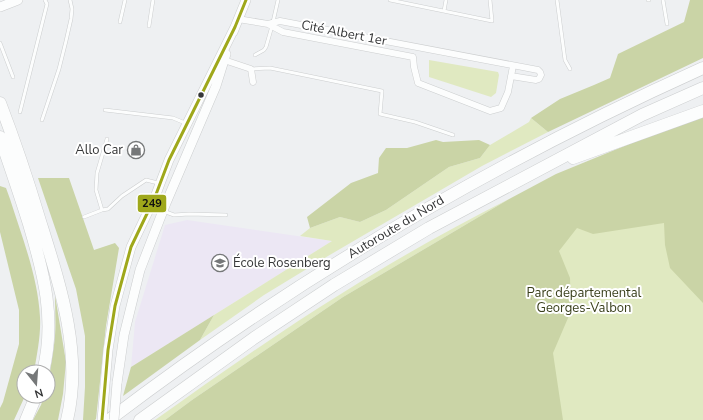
<svg xmlns="http://www.w3.org/2000/svg" width="703" height="420" font-family="'Nunito Sans',sans-serif">
<style>
.education{fill:#ece7f4}
.green{fill:#e0e9c1}
.forest{fill:#cad4a6}
.lines{fill:none;stroke-linecap:round;stroke-linejoin:round}
.service-casing{stroke:#cccecf;stroke-width:4}
.minor-casing{stroke:#cccecf;stroke-width:7}
.secondary-casing{stroke:#cccecf;stroke-width:10}
.motorway-casing{stroke:#cccecf;stroke-width:13}
.service{stroke:#fcfdfd;stroke-width:3}
.minor{stroke:#fcfdfd;stroke-width:6}
.secondary{stroke:#fcfdfd;stroke-width:9}
.motorway{stroke:#fcfdfd;stroke-width:12}
.secondary-bridge-casing{stroke:#cccecf;stroke-width:10;stroke-linecap:butt}
.secondary-bridge{stroke:#fcfdfd;stroke-width:9}
.bus-1-casing{stroke:#fff;stroke-width:6}
.bus-1{stroke:#9fa81b;stroke-width:3}
.bus-dot{fill:#363738;stroke:#fff;stroke-width:1.5}
.labels{text-anchor:middle;dominant-baseline:central;stroke-width:4;stroke-linejoin:round;paint-order:stroke}
.street-label{font-size:13px;fill:#363738;stroke:#fff}
.poi-label{font-size:13px;fill:#363738;stroke:#fff;text-anchor:end}
.park-label{font-size:13px;fill:#393f1b;stroke:#fff}
.line-badge{stroke:#fff;stroke-width:1.5}
.pale-badge-label{font-size:11px;text-anchor:middle;font-weight:bold;fill:#111}
</style>
<rect width="100%" height="100%" fill="#eef0f2"/>
<path class="education" d="M187,220L332,241L131,367L135,322L165,225Z"/>
<path class="green" d="M429,60L498,72L499,75L496,93L491,97L429,77Z
M531,118L548,132L482,166L328,256L264,295L200,340L214,315L332,241L300,236L310,228L340,217L360,222L386,210L449,167L480,158L490,145L529,122Z
M703,119V420H183Z
M511,198L343,297L192,400L165,420H155C217,376 279,332 344,292C398,258 454,227 511,198Z"/>
<path class="forest" d="M690,0H703V58L548,132L531,118L560,99L594,85L610,78L618,54L684,22Z
M703,115V303L670,268L665,245L664,223L593,234L577,228L559,251L570,278L571,311L553,353L563,420H165L192,400L343,297L511,198L556,174L639,140Z
M436,140L443,142L479,140L490,145L480,158L449,167L386,210L360,222L340,217L310,228L307,217L351,183L378,173L379,158L386,148H407Z
M38,178H69L94,250L115,243L119,248L106,326L96,419L95,420H83L85,387V336L76,289Z
M0,186L6,188L10,199C22,237 38,277 40,317C41,335 37,354 34,372H24V396H25L14,420H0V408L3,402L19,344V310L0,232Z
M55,295L66,362L63,394L58,420H33L41,405L44,396H48C48,376 53,357 55,336C56,323 55,309 55,295Z
M214,315L200,340L123,396L131,367Z"/>
<g class="lines">
<g class="service-casing">
<path id="service" d="M390,0L492,21L490,0
M557,0L565,60L570,69
M648,0H649
M663,0L667,24
M444,11L446,0
M120,22L125,0
M273,22L278,0
M149,26L153,0
M0,43L13,77
M255,55L264,50L266,47L272,26
M251,69L270,68L382,91L380,114L415,122L453,135
M105,110L173,118L185,123
M20,112L47,4L45,0
M42,120L59,69L66,41L71,19L72,9L70,0
M107,139L97,173L96,190L102,210L108,209L122,196L146,180L158,183
M156,199L163,211L174,215L189,214L226,215
M84,217L102,210"/>
</g>
<g class="minor-casing">
<path id="minor" d="M238,19L268,24L283,32L413,57L414,67L418,83L490,111L501,108L508,92L513,66
M268,24L280,21L538,70L540,72L541,75L539,79L536,80L511,76
M224,60L251,69L253,82"/>
</g>
<g class="secondary-casing">
<path id="secondary" d="M0,7L18,0
M233,32L246,0
M117,383L124,335L140,270L166,203L216,86L226,54
M102,420L108,350L115,306L131,247L155,197L169,160L235,27"/>
</g>
<g class="motorway-casing">
<path id="motorway" d="M0,103C15,142 28,181 40,221C60,285 83,353 67,420
M0,137C10,166 20,195 29,224C44,274 56,320 43,372
M573,158L703,111
M26,420L36,396
M109,420C293,280 492,163 703,68
M140,420L254,338L334,285L429,228L642,115L703,88"/>
</g>
<use href="#service" class="service"/>
<use href="#minor" class="minor"/>
<use href="#secondary" class="secondary"/>
<use href="#motorway" class="motorway"/>
<g class="secondary-bridge-casing">
<path id="secondary-bridge" d="M114,420L117,383"/>
</g>
<use href="#secondary-bridge" class="secondary-bridge"/>
<g class="bus-1-casing">
<path id="bus-1" d="M102,420L108,350L115,306L131,247L155,197L169,160L235,27L246,0"/>
</g>
<use href="#bus-1" class="bus-1"/>
</g>
<defs>
<g id="shop-ring" transform="scale(0.9)"><circle r="9.5" fill="#fff" stroke="#767879" stroke-width="1.5"/><path d="M-5-2.5h2.3a2.7 3.5 0 0 1 5.4 0H5L5.5 6h-11ZM-1.5-2.5h3a1.5 2.3 0 0 0-3 0Z" fill="#767879"/></g>
<g id="school-ring" transform="scale(0.9)"><circle r="9.5" fill="#fff" stroke="#767879" stroke-width="1.5"/><path d="M0-5L7-2L0 1L-7-2ZM-4 1L0 2.5L4 1V4Q0 6-4 4Z" fill="#767879"/></g>
</defs>
<g fill-rule="evenodd">
<use href="#shop-ring" x="136" y="150"/>
<use href="#school-ring" x="220" y="263"/>
</g>
<circle class="bus-dot" cx="201" cy="95" r="3.5"/>
<g class="labels">
<g class="street-label">
<text transform="translate(344 33) rotate(11)">Cité Albert 1er</text>
<text transform="translate(396 227) rotate(-31)">Autoroute du Nord</text>
</g>
<g class="poi-label">
<text x="123" y="150">Allo Car</text>
<text x="233" y="263" text-anchor="start">École Rosenberg</text>
</g>
<g class="park-label">
<text x="584" y="293">Parc départemental<tspan x="584" dy="15">Georges-Valbon</tspan></text>
</g>
</g>
<rect class="line-badge" x="137" y="194" width="30" height="19" rx="4" fill="#9fa81b"/>
<g class="pale-badge-label">
<text x="152" y="207">249</text>
</g>
<g transform="translate(36 384) rotate(163)"><circle r="19" fill="#ffffff" stroke="#afafaf"/>
<path d="M0-3L7 15L0 10L-7 15Z" fill="#767879"/>
<text y="-6" font-size="11" font-weight="bold" text-anchor="middle" fill="#363738">N</text>
</g>
</svg>
